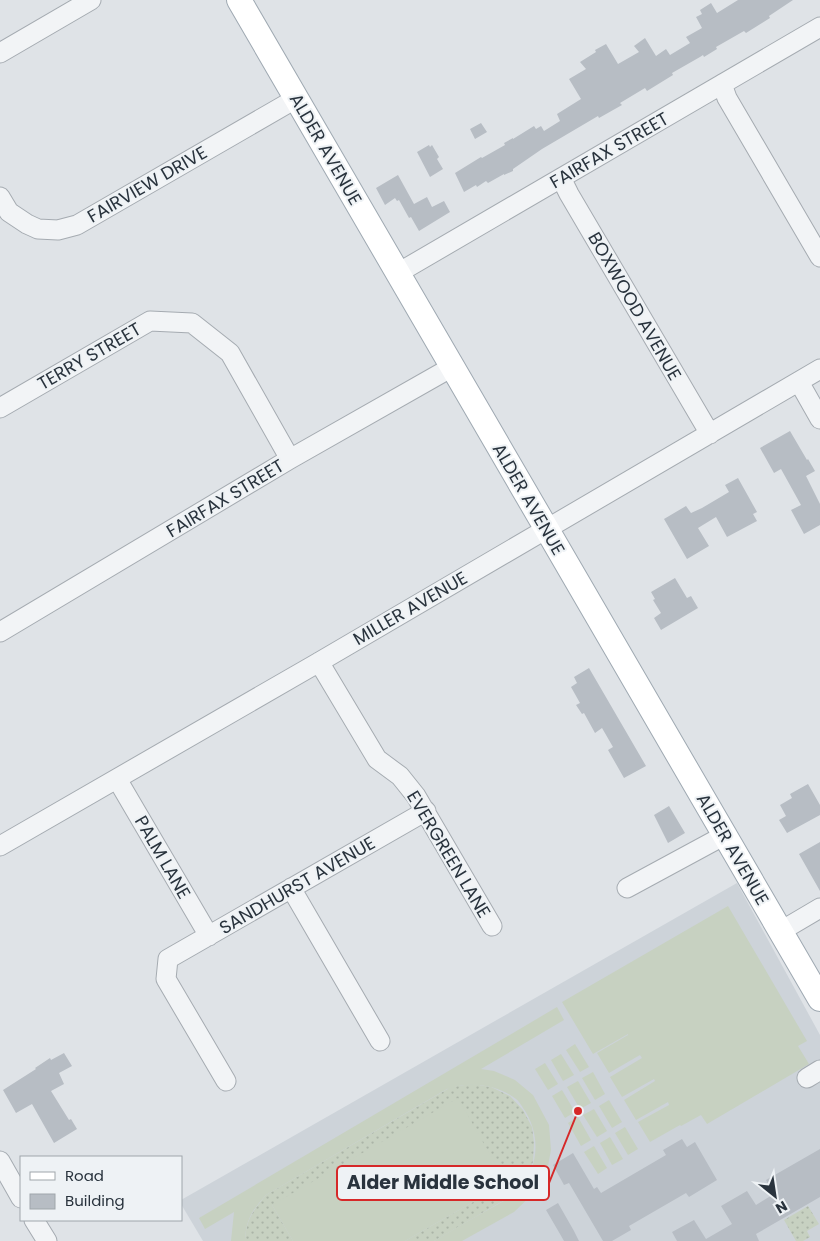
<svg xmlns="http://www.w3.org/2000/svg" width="820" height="1241" font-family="Poppins,sans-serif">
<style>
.built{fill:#cdd3d9}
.grass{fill:url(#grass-dots)}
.pitch{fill:#c7d1c1}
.building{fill:#b7bdc4}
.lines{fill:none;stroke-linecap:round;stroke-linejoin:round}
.minor-casing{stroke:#a5abb1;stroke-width:21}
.major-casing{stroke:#9fa9b2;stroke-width:26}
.minor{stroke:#f2f4f6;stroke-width:19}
.major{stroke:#fff;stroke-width:24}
.labels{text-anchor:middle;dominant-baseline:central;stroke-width:4;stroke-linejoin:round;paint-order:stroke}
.street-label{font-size:18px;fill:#29333d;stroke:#eef2f5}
.leader{fill:none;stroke:#d62828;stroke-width:2}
.callout-dot{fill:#d62828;stroke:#eef2f5;stroke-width:2}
.callout{fill:#eef2f5;stroke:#d62828;stroke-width:2}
.callout-label{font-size:19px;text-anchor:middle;font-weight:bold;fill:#29333d}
</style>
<defs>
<pattern id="grass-dots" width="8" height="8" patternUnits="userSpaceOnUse" patternTransform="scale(1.25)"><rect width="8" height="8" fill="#c7d1c1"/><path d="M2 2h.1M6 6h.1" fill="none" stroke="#abb4a7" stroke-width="1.8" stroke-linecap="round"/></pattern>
</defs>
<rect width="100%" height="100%" fill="#dfe3e7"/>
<path class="built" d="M737,883L820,1035V1241H203L181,1204V1200Z"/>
<path class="grass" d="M472,1084L491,1087L510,1096L523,1110L532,1127L534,1143L533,1162L524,1181L513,1195L434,1241H405L506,1183L272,1205L293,1241H245C246,1219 253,1211 266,1195L451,1087Z
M808,1206L819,1224L807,1231L810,1237L803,1241H796L784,1220Z"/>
<path class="pitch" d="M728,906L807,1041L798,1046L809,1064L707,1124L701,1115L681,1126L680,1125L650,1142L638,1122L669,1105L668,1102L636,1120L624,1100L655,1081L654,1079L622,1097L610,1077L642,1058L640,1055L609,1073L597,1053L628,1035V1034L593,1054L562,1002Z
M557,1007L564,1020L481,1069L494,1071L515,1080L533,1095L549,1125L551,1150L547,1171L538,1189L514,1212L462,1241H434C450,1231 467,1222 484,1212C498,1204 514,1197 524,1183C540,1161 539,1130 523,1108C521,1105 519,1101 516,1099C496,1084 470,1081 447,1089L266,1195C252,1211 246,1219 245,1241H231L234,1212L205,1229L199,1218Z
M575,1044L589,1067L580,1072L566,1050Z
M561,1054L574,1075L563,1081L551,1060Z
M545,1063L558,1084L548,1090L535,1069Z
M593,1072L605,1094L595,1100L582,1078Z
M578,1081L591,1103L580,1109L567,1087Z
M562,1090L575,1112L565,1118L552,1096Z
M458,1098L506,1183L405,1241H293L272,1205Z
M609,1100L622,1122L612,1128L599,1106Z
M594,1109L607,1131L597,1137L583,1115Z
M578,1117L591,1140L581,1146L568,1123Z
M625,1127L638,1149L628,1155L615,1133Z
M610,1137L623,1159L612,1165L600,1143Z
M594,1146L607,1168L598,1174L584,1152Z"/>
<path class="building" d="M738,0H793L769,16L770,18L746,33L744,31L716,47L717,49L704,57L703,55L700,57L672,73L673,75L647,91L645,88L620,103L622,105L599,118L598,116L542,149L513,169V171L504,175V174L488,183L486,181L477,187L476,185L464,192L455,173L481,157L482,158L505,145L504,143L513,138V139L534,126L536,129L541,126L544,131L560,121L557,114L581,99L569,79L586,69L580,62L596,52L595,50L606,44L618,64L639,52L634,46L645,38L656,56L666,49L670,55L690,43L686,37L702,28L696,17L702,14L700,10L711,3L717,13Z
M481,123L487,132L475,139L470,129Z
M429,145L430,147L432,145L439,157L437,159L443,169L430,177L417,152Z
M398,175L414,204L427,197L432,207L444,201L450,212L419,231L411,217L409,218L399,200L397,201L395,198L385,205L376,188Z
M790,431L807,460L808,459L815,471L806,476L820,504V525L804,534L791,510L801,505L781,469L774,473L760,448Z
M738,478L757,512L753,514L757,521L727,537L716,517L698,528L709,546L687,559L664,519L686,506L691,513L702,508L729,492L725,485Z
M675,578L687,598L691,596L698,608L661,630L654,618L661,613L653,600L655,599L651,592Z
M589,668L646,766L624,778L608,750L613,747L602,728L595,733L584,713L582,714L576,705L580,703L571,687L577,683L574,677Z
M808,784L820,805V815L787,833L779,820L786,816L780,805L792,798L790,794Z
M669,806L685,833L668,843L654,815Z
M820,842V891L799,854Z
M64,1053L72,1066L59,1073L64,1084L51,1091L69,1120L71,1119L77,1129L54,1143L32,1104L16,1113L3,1090L36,1069L35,1068L50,1058L51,1060Z
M682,1139L687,1147L695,1142L717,1180L689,1197L686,1193L629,1226L631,1230L612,1241H603L569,1183L564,1185L553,1165L573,1153L594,1189L597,1187L601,1193L666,1155L663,1150Z
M820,1149V1197L756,1234L759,1241H677L672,1232L694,1220L706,1239L732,1224L721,1206L747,1191L756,1205L774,1194L766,1180Z
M558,1203L574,1231L579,1241H564L560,1234L546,1210Z"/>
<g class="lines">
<g class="minor-casing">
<path id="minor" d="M0,53L91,0
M722,84L727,98L820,257
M561,178L569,194L710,434
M0,197L9,212L27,224L38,229L58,230L77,225L297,98
M398,273L820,27
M799,382L820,419
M0,408L150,321L192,323L230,353L290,459
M0,632L290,459L452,367
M319,662L377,759L400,776L416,796L492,926
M117,779L209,936
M0,846L314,665L820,369
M291,888L380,1041
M627,888L725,835
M781,931L820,908
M807,1078L820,1070
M226,1081L166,979L168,959L426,811
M0,1161L21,1198
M34,1220L47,1241"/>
</g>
<g class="major-casing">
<path id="major" d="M239,0L820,999"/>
</g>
<use href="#minor" class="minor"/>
<use href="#major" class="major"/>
</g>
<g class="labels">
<g class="street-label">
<text transform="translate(326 149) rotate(60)">ALDER AVENUE</text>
<text transform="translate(609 150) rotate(-30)">FAIRFAX STREET</text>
<text transform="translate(147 184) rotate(-30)">FAIRVIEW DRIVE</text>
<text transform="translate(635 306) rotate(60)">BOXWOOD AVENUE</text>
<text transform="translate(89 356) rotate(-30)">TERRY STREET</text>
<text transform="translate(225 498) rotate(-31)">FAIRFAX STREET</text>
<text transform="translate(529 499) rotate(60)">ALDER AVENUE</text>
<text transform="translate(410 608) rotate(-30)">MILLER AVENUE</text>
<text transform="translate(733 849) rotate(60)">ALDER AVENUE</text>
<text transform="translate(449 854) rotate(59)">EVERGREEN LANE</text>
<text transform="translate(163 857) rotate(60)">PALM LANE</text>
<text transform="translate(297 885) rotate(-30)">SANDHURST AVENUE</text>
</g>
</g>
<path class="leader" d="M578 1111L549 1183"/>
<circle class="callout-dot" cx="578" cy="1111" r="5"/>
<rect class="callout" x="337" y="1166" width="212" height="34" rx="5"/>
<g class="callout-label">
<text x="443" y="1189">Alder Middle School</text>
</g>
<rect x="20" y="1156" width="162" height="65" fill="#eef2f5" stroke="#9fa6ab"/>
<rect x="30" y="1172" width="25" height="8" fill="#ffffff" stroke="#9fa6ab"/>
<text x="65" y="1181" font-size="15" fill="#29333d">Road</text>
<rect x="30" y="1194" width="25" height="15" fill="#b7bdc4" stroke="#9fa6ab"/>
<text x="65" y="1206" font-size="15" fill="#29333d">Building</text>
<g transform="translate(775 1196) rotate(150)" stroke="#eef2f5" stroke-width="4" paint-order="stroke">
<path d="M0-4L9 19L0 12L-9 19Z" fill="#29333d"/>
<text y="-8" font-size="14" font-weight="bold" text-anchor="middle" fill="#29333d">N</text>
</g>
</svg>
